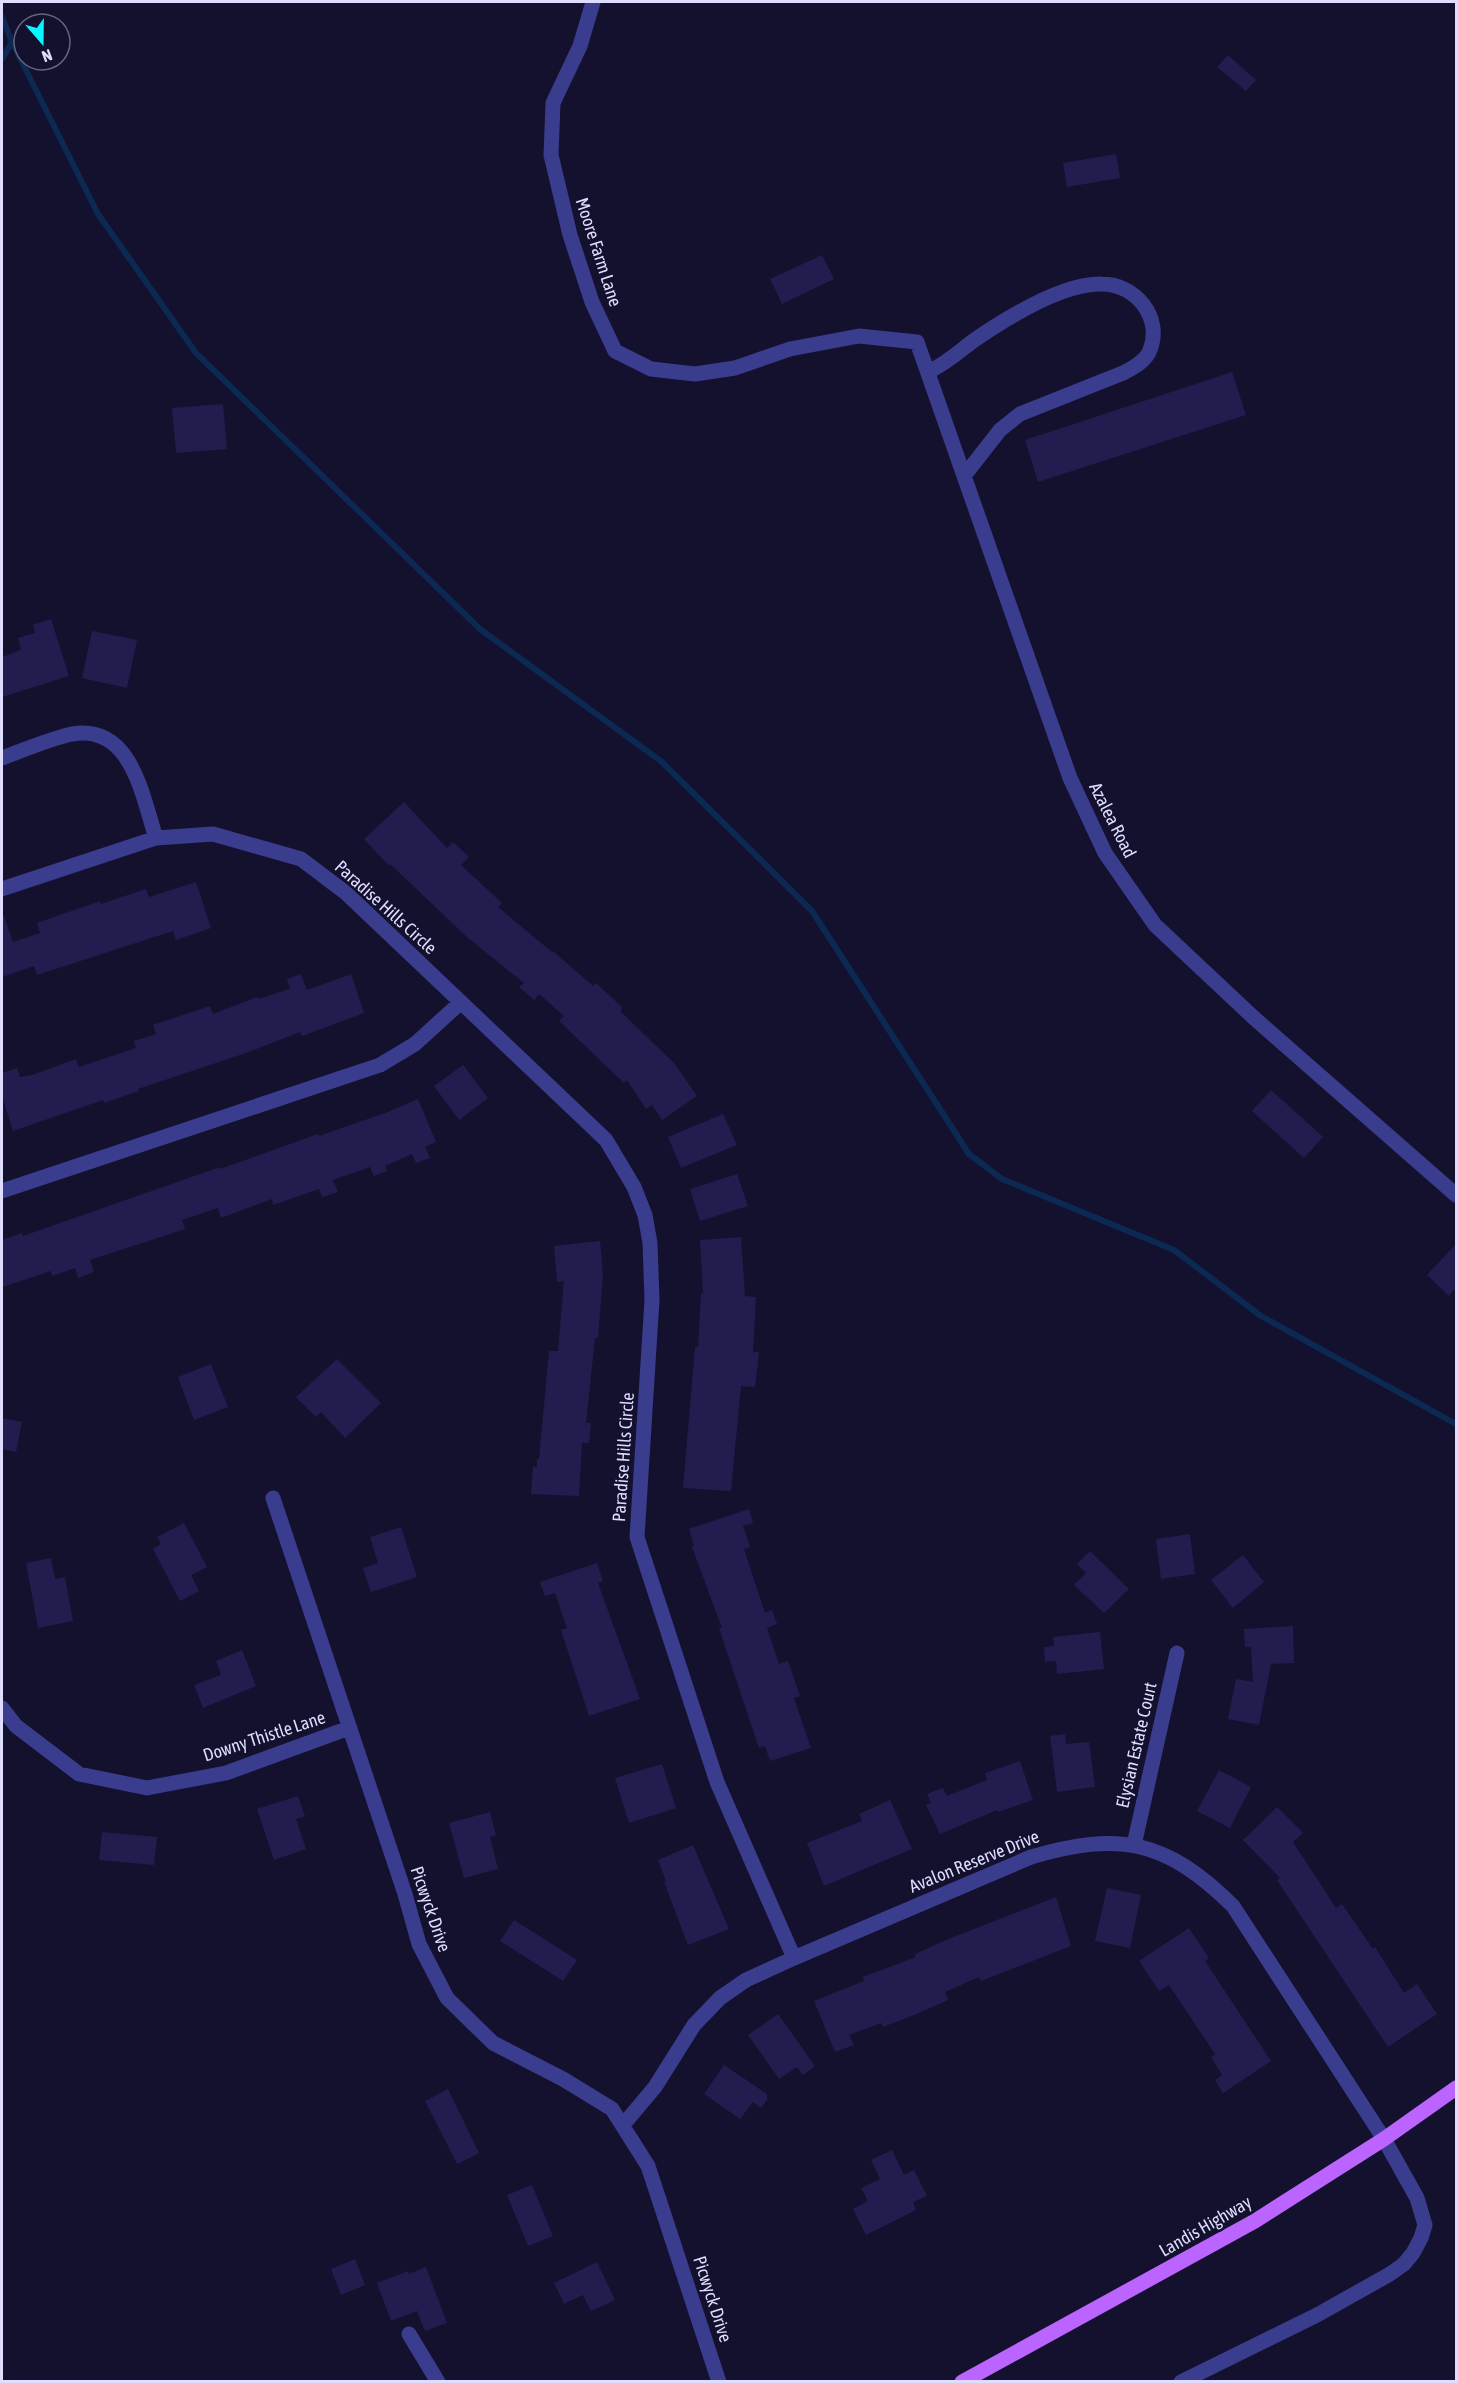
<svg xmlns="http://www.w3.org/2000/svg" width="1458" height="2383" font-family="'Asap Condensed',sans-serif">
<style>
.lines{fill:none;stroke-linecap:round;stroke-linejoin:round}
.stream{stroke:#0b2952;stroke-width:6}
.building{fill:#231c4f}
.minor{stroke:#3a3c8e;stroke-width:15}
.major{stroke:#bc64ff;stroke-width:15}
.labels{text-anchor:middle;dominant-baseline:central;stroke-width:5;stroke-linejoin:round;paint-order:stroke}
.street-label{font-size:18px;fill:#dfddff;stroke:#14112e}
</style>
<rect width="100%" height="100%" fill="#14112e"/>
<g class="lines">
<path class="stream" d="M2,17L12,42L2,59
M12,42L98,214L196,353L480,629L662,762L812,911L969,1154L1002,1179L1174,1250L1261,1316L1456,1424"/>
</g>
<path class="building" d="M1228,55L1256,80L1246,91L1217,67Z
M1116,154L1120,178L1067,187L1063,163Z
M822,255L834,279L782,304L770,279Z
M1232,372L1246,415L1038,482L1025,440Z
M223,404L227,449L176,453L172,408Z
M51,619L69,676L2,697V657L21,650L18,638L35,633L33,625Z
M92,631L137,640L127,688L82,678Z
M404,802L447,848L453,842L469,857L461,865L502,903L498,907L552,952L553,951L593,986L596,983L623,1008L620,1011L674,1063L697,1096L662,1120L652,1105L646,1109L627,1080L624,1083L559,1021L564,1016L539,994L534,1000L519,987L524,983L468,938L390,864L389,866L364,839Z
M196,882L211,928L176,940L173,931L37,975L34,966L2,977V916H4L13,942L40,933L37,923L100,901L101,904L146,889L149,897Z
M301,974L307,990L351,974L364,1013L302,1036L300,1032L246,1053L138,1089L139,1091L104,1103L103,1100L13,1131L2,1096V1073L17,1068L20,1077L32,1075L76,1059L79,1067L136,1048L134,1041L156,1034L153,1025L210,1006L213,1014L257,997L258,999L290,989L287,979Z
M463,1065L488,1098L459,1120L434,1086Z
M1271,1090L1323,1137L1304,1158L1252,1111Z
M418,1099L436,1142L425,1147L430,1158L416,1163L412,1154L385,1166L387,1171L374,1176L370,1167L333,1180L338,1192L322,1197L319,1189L273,1205L272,1199L221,1218L218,1208L182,1220L185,1229L90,1260L94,1272L78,1278L75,1268L52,1276L51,1271L2,1287V1240L22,1233L23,1236L220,1167V1169L318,1134L319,1136L385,1113Z
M723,1114L737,1145L681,1168L668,1137Z
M737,1174L748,1206L700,1221L690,1189Z
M741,1237L745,1296L756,1297L753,1352H759L755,1387L741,1386L731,1491L683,1488L695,1347H698L701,1293L703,1294L700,1240Z
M600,1241L603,1274L598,1338H595L586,1423H591L589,1443H582L579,1496L531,1494L533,1467H537V1459H539L549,1351H558L564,1281L557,1282L554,1246Z
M1456,1244V1288L1449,1296L1427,1275Z
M337,1359L381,1403L345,1438L321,1412L316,1417L296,1397Z
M211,1364L228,1407L194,1420L178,1377Z
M2,1418L22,1422L16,1452L2,1449Z
M749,1509L753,1523L743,1526L750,1547L744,1549L765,1613L772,1610L777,1624L767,1628L779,1664L788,1661L800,1696L794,1698L811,1748L770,1761L765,1746L759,1748L719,1628H722L692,1547L694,1546L689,1529Z
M184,1523L207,1567L191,1575L199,1591L180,1601L153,1549L161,1544L157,1537Z
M401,1527L417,1577L371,1592L363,1568L378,1563L370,1537Z
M1190,1534L1195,1574L1161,1579L1156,1539Z
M1090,1551L1129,1589L1104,1613L1074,1585L1086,1573L1077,1564Z
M1243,1555L1264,1582L1233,1608L1211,1580Z
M51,1558L55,1579L65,1577L73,1621L38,1628L26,1563Z
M597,1563L603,1581L598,1583L640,1699L589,1716L561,1630L567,1628L555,1593L545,1596L540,1582Z
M1293,1626L1294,1663L1271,1664L1259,1725L1228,1719L1236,1679L1253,1682L1251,1647H1245L1244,1629Z
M1100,1632L1104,1669L1057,1674L1056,1661L1045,1662L1044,1647L1054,1646L1053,1637Z
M242,1650L256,1686L203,1708L194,1685L221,1675L216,1661Z
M1065,1734L1066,1744L1089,1742L1095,1787L1057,1792L1050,1736Z
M1020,1761L1033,1800L998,1812L997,1810L940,1834L926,1805L931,1803L927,1794L943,1788L947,1796L987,1780L985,1773Z
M662,1764L676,1808L629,1823L615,1778Z
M1219,1770L1251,1787L1230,1828L1197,1811Z
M298,1796L305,1816L296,1819L306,1849L274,1860L257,1809Z
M890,1800L912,1849L824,1886L807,1843L862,1821L859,1814Z
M1277,1807L1303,1833L1293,1842L1336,1908L1342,1904L1373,1949L1375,1947L1404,1993L1417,1984L1437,2014L1388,2047L1277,1880L1280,1878L1243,1840Z
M490,1812L496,1835L490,1837L498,1869L464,1878L449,1823Z
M102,1832L157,1837L154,1865L99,1860Z
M693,1845L729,1929L688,1945L664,1882L666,1881L658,1860Z
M1107,1888L1141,1895L1130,1948L1095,1941Z
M1056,1897L1071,1946L981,1981L979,1977L945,1992L948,2000L917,2014L883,2027L881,2023L849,2035L854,2045L835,2052L814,2001L864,1981L863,1977L916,1957L915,1954L946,1940Z
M514,1920L577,1960L563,1981L500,1941Z
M1189,1928L1209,1958L1205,1961L1271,2061L1223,2093L1215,2080L1222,2075L1211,2057L1215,2054L1169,1985L1159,1991L1139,1961Z
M778,2014L815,2066L803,2075L797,2067L779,2079L748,2035Z
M724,2065L767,2094V2100L761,2108L753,2102L740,2119L704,2094Z
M448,2089L479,2153L457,2164L425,2101Z
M892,2150L904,2175L914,2170L927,2196L913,2202L916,2210L866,2235L853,2209L868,2201L861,2188L880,2179L871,2160Z
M532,2185L553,2236L528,2246L507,2195Z
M355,2259L365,2285L341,2295L331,2269Z
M597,2262L615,2300L591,2311L583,2295L564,2304L554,2283Z
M426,2267L447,2323L425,2331L417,2311L391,2321L377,2283L408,2271L409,2274Z"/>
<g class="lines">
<path class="minor" d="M593,2L580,46L553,103L551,155L570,235L592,302L615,351L651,369L695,374L735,368L790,349L859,336L917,342L1070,778L1105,853L1155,925L1253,1017L1456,1195
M928,372C947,363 957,353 973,341C1005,319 1062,283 1102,284C1135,284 1163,317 1150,350C1146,361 1133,368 1123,373L1020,414L1000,430L964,476
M2,758C24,750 49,739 72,734C132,724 142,796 156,838
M2,889L156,838L213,834L301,859L346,893L606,1140L634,1187L645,1215L650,1243L652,1300L637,1537L717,1782L794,1958
M2,1191L380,1065L415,1044L460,1003
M273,1498L405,1894L419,1944L447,1998L493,2043L563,2079L612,2109L648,2166L719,2382
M2,1708L16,1726L79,1774L147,1788L226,1773L349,1728
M1134,1845L1177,1653
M623,2125L655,2087L694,2025L720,1998L746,1980L794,1958L1031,1857C1120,1831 1166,1840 1233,1906L1384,2139L1417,2198L1425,2225L1421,2238L1413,2253L1404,2264L1390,2274L1317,2315L1181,2382
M409,2334L438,2382"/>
<path class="major" d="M962,2382L1255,2221L1384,2139L1456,2088"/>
</g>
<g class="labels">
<g class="street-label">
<text transform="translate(599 252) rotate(72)">Moore Farm Lane</text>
<text transform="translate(1113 820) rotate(63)">Azalea Road</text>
<text transform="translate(386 907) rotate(42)">Paradise Hills Circle</text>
<text transform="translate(623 1457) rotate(-86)">Paradise Hills Circle</text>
<text transform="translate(264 1736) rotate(-18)">Downy Thistle Lane</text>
<text transform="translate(1136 1745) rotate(-77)">Elysian Estate Court</text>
<text transform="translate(974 1861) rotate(-22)">Avalon Reserve Drive</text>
<text transform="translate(431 1909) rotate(71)">Picwyck Drive</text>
<text transform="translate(1205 2226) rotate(-30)">Landis Highway</text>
<text transform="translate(713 2299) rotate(72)">Picwyck Drive</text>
</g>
</g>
<rect width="1458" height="2383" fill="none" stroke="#dfddff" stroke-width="6"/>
<g transform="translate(42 42) rotate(160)"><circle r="28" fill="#14112e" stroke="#656382" stroke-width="1.5"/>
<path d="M0-4.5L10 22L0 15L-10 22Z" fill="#09f5ff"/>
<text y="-9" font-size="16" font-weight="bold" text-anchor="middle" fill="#dfddff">N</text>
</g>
</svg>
